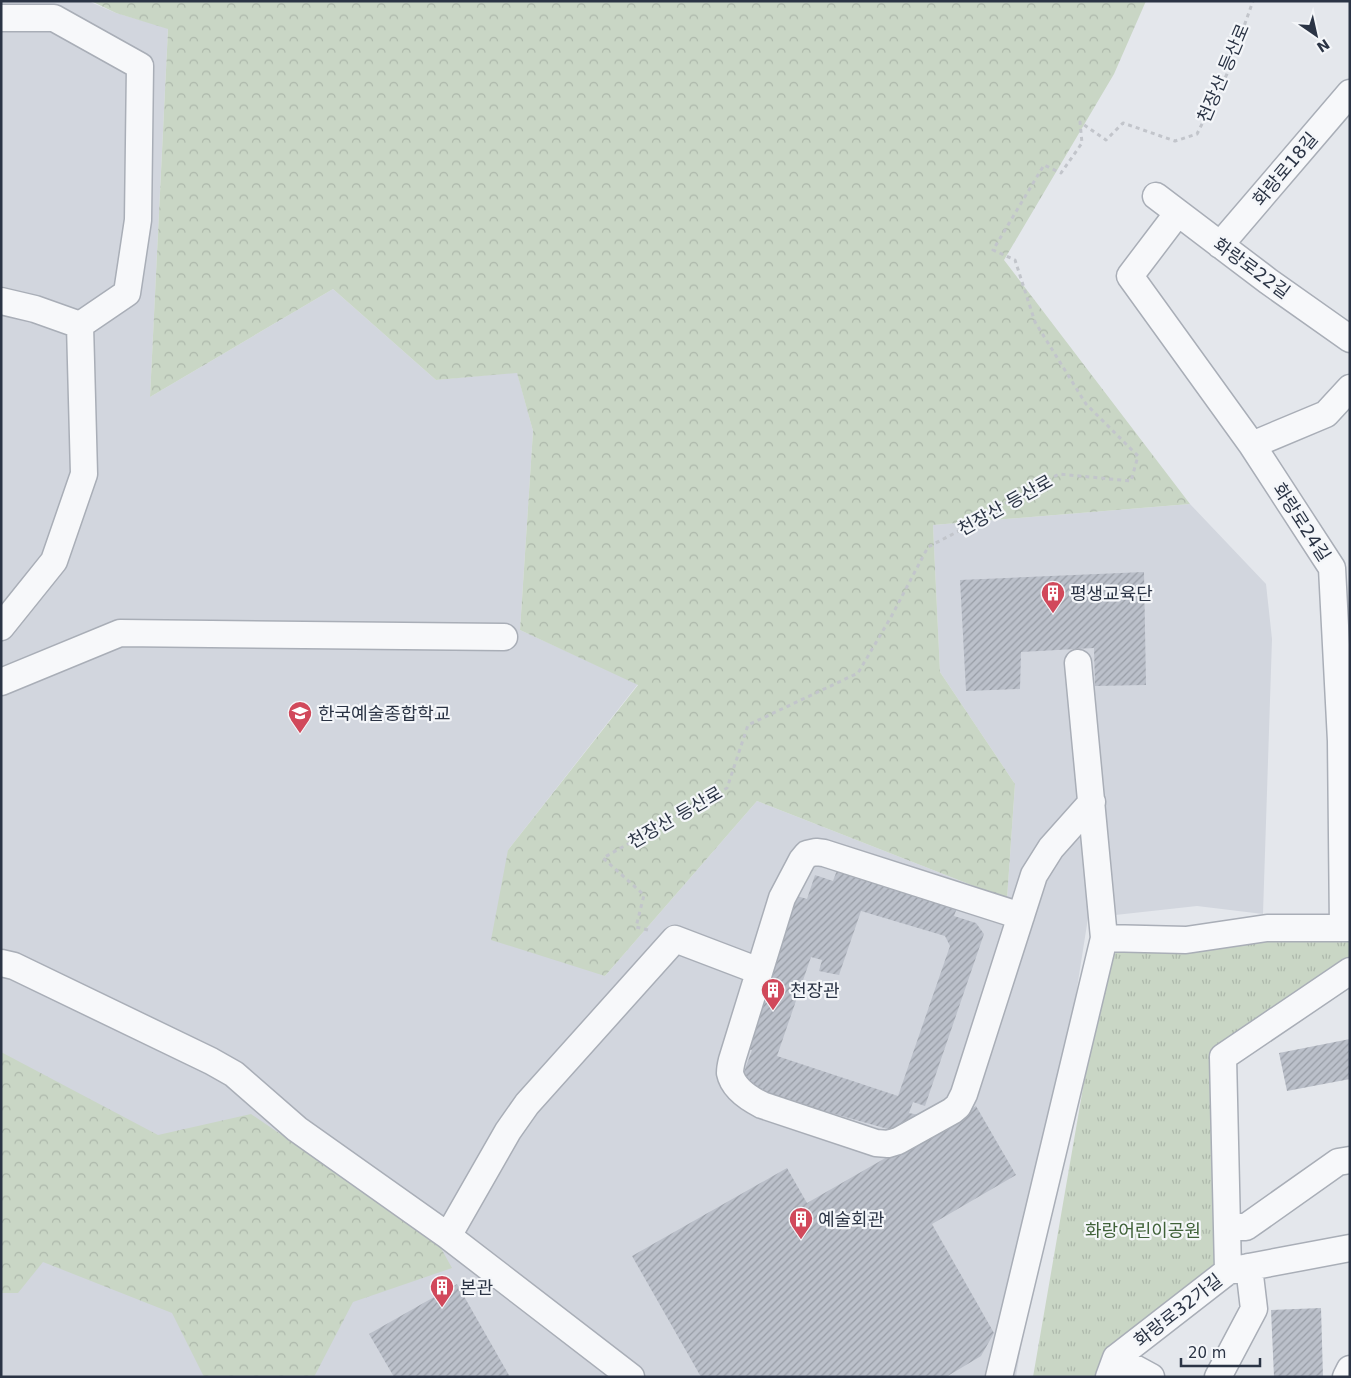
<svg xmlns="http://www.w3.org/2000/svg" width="1351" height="1378" font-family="'DejaVu Sans','Noto Sans KR',sans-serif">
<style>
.built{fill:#d2d6de}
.forest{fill:url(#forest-crowns)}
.park{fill:url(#park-tufts)}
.building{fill:url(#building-hatch);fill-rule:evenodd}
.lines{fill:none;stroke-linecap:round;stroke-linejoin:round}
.minor-casing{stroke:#a9aeb7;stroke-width:29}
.path{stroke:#c2c5cb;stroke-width:3;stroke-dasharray:4 4;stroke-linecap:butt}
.minor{stroke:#f7f8fa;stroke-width:26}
.labels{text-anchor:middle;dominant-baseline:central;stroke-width:4.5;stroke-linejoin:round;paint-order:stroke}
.street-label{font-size:18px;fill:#2b3445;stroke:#f4f6f9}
.poi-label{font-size:18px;fill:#2b3445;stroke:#f4f6f9;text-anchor:start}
.park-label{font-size:18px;fill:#3f6138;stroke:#f4f6f9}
</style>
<defs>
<pattern id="forest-crowns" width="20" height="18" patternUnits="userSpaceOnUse" patternTransform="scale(1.25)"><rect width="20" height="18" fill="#c9d6c5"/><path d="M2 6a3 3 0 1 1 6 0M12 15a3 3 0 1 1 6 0" fill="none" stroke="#adb8ab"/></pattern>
<pattern id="park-tufts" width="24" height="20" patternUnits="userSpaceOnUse" patternTransform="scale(1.25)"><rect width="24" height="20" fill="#c9d6c5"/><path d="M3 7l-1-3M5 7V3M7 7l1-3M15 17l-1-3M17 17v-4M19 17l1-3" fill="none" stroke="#adb8ab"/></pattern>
<pattern id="building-hatch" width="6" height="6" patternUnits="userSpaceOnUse" patternTransform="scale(1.25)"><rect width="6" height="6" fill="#bbc0ca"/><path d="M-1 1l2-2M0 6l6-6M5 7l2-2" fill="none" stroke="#989da6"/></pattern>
</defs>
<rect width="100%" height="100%" fill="#e4e7ec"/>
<path class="built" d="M1,1H88L116,13L168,28L150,397L333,289L436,380L517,372L533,431L520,630L638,684L508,850L605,976L757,801L1007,899L1015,784L940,672L933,525L1190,504L1266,584L1272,639L1263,914L1197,906L1088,918L1016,1377H1Z"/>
<path class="forest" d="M91,1H1146L1114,74L1004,260L1190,504L933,525L940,672L1015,784L1007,899L757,801L605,976L491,940L508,850L638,685L520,630L533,431L517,373L436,380L333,289L150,397L168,29L116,13Z
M1,1052L158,1135L251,1114L437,1241L452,1268L353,1302L314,1377H204L172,1313L43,1262L18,1293H1Z"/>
<path class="park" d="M1350,928V971L1223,1057L1228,1271L1109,1377H1033L1106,955L1186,940Z"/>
<path class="building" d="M1144,572L1146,685L1095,686L1094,648L1021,652L1020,689L966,691L960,580Z
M837,870L958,905L954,916L976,923L984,934L925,1106L913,1102L909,1113L919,1115L895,1131L767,1095L740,1083L752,1050L739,1048L797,896L807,899L815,875L833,881ZM861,911L945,936L950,946L898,1096L777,1056L811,957L822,960L819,971L839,975Z
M1350,1039V1079L1287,1091L1279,1053Z
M976,1106L1016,1175L932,1224L994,1333L981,1356L946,1377H701L632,1256L787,1168L807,1203Z
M457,1284L510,1377H394L369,1334Z
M1321,1308L1323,1377H1274L1271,1310Z"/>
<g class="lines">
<g class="minor-casing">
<path id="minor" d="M1,18H54L140,66L138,220L127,293L80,325
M1156,196L1268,281L1350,339
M1177,214L1130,276L1252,445L1332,568L1341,741L1343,928
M1220,245L1350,93
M1,301L35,309L80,325
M1252,445L1326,414L1350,388
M1,627L54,561L84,474L80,325
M1,682L120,633L504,637
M1021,916L824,853L816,852L807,854L802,860L782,898L732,1060C731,1064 730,1069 730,1073C733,1088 750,1099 762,1105L876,1143L888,1144L898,1141L952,1111L958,1106L964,1094L1034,875L1051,848L1092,802
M1104,938L1186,940L1267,928H1350
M1,963L14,966L211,1061L234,1074L297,1129L448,1236L631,1377
M1227,1227H1246L1338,1162L1350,1160
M448,1236L508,1131L527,1104L675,939L759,971
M1228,1271L1223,1057L1350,971
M1116,1358L1151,1377
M999,1377L1104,938L1078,663
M1109,1377L1116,1358L1228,1271L1350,1248
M1218,1377L1254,1309L1249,1267
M1346,1377L1350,1369"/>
</g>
<path class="path" d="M648,930L636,927L644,895L603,858L727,788L748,725L858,673L891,617L928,547L978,521L984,515L1059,474L1131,481L1138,456L1086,404L1035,322L1015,260L993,250L1044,165L1061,173L1082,143L1080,122L1106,140L1123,123L1175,141L1197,134L1227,74L1253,1"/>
<use href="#minor" class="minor"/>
</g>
<defs>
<g id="building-pin" transform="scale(1.25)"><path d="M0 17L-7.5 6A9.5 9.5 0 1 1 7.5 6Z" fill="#d1495b" stroke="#f4f6f9"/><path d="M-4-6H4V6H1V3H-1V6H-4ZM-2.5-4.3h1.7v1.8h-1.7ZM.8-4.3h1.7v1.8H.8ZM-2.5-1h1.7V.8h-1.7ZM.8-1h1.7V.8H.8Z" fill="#fff"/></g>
<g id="university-pin" transform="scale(1.25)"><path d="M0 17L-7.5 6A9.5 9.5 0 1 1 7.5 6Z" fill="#d1495b" stroke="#f4f6f9"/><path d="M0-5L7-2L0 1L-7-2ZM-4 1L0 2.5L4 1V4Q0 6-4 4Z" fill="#fff"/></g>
</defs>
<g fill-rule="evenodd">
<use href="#building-pin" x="1053" y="593"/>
<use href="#university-pin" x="300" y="713"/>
<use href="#building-pin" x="773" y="990"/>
<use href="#building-pin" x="801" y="1219"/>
<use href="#building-pin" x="442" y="1287"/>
</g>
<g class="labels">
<g class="street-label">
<text transform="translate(1223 73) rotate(-67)">천장산 등산로</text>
<text transform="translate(1285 169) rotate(-50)">화랑로18길</text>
<text transform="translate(1252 268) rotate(36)">화랑로22길</text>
<text transform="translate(1005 505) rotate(-29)">천장산 등산로</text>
<text transform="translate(1302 522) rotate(57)">화랑로24길</text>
<text transform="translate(675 817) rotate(-30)">천장산 등산로</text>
<text transform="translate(1178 1310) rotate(-38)">화랑로32가길</text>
</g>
<g class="poi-label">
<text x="1070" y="593">평생교육단</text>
<text x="318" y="713">한국예술종합학교</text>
<text x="790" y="990">천장관</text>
<text x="818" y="1219">예술회관</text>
<text x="460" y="1287">본관</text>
</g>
<g class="park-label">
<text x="1143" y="1230">화랑어린이공원</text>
</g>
</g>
<rect width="1351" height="1378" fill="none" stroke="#2b3445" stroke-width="5"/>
<g transform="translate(1316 35) rotate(146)" stroke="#f4f6f9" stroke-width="4" paint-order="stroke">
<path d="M0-4L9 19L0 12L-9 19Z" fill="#2b3445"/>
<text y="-8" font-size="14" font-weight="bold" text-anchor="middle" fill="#2b3445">N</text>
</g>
<path d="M1181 1358v8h79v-8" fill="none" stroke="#2b3445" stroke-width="2.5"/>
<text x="1188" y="1358" font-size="15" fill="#2b3445" stroke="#f4f6f9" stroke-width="4" paint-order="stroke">20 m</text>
</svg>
